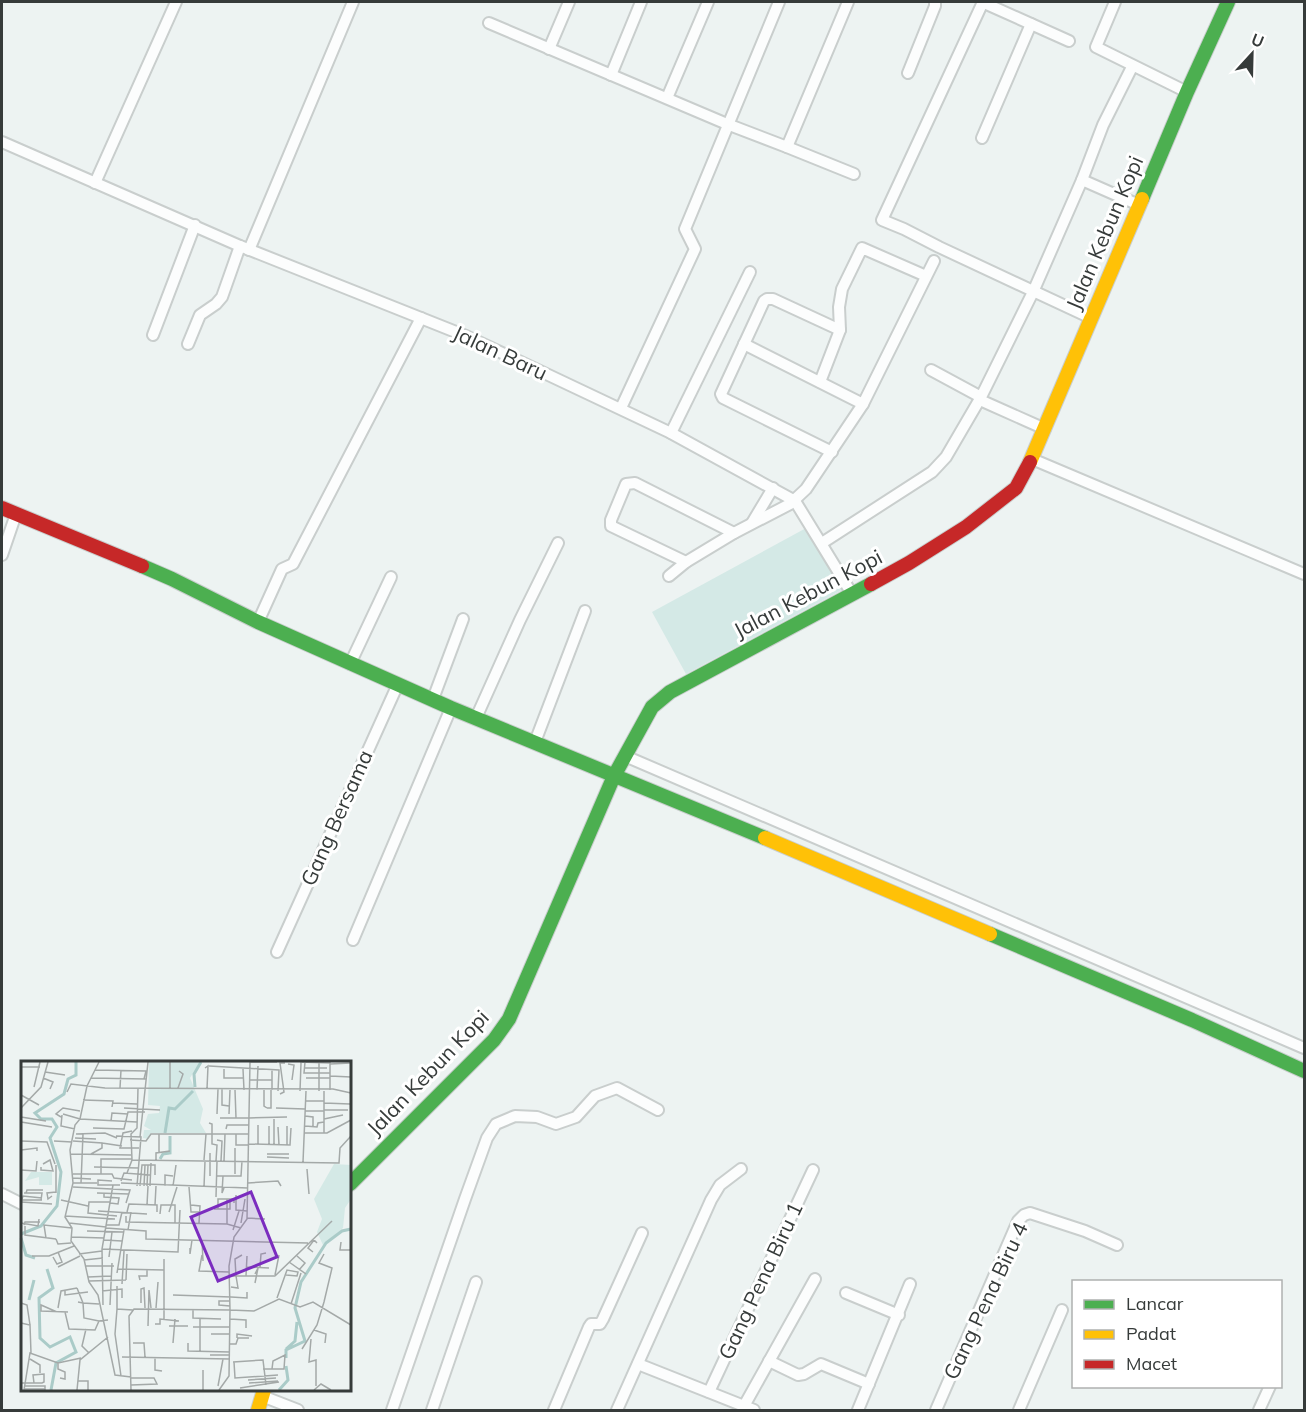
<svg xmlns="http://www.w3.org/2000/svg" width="1306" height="1412" viewBox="0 0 1306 1412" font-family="Mulish,sans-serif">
	<rect width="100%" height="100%" fill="#edf3f2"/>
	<!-- green -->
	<polygon fill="#d4e9e6" points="808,527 842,590 686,674 652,612"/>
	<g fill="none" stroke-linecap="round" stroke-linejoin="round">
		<!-- street casing -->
		<g stroke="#c9cecd" stroke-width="14">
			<g id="street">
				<polyline points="982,2 1069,41"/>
				<polyline points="983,2 882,220 904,229 939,247 1091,318"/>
				<polyline points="1115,2 1096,47 1187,92"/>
				<polyline points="489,23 727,124 787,147 848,2"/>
				<polyline points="549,49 569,2"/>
				<polyline points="908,73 935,6 935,2"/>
				<polyline points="611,75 641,2"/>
				<polyline points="667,98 708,2"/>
				<polyline points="982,138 1031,24"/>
				<polyline points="2,142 240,246 466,336 671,433 795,501 852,594"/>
				<polyline points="787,147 854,174"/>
				<polyline points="1082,180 1139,205"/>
				<polyline points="95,183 176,2"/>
				<polyline points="249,250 353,2"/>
				<polyline points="153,335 195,225"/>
				<polyline points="188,344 200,315 216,304 222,297 240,246"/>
				<polyline points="744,344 863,404"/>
				<polyline points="931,370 981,397"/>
				<polyline points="820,382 840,330 839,307 842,289 862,248 926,276"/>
				<polyline points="980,400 1045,429"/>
				<polyline points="621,408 695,249 685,229 779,2"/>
				<polyline points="671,433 750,272"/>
				<polyline points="832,452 723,398 721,394 764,301 767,299 773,299 840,330"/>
				<polyline points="1032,459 1304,574"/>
				<polyline points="752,523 773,488"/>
				<polyline points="822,543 932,472 946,457 981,397 1033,292 1082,180 1103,125 1132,67"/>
				<polyline points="2,555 16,514"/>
				<polyline points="686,562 611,526 611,520 626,484 635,483 734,533"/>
				<polyline points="669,576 686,562 734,533 790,504 806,489 863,404 934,261"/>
				<polyline points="258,622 282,569 293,564 421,318"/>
				<polyline points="350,664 391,577"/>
				<polyline points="433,699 463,619"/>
				<polyline points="476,718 520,620 558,543"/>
				<polyline points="535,742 585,611"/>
				<polyline points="625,756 1304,1048"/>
				<polyline points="353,940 451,708"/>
				<polyline points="277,952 398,684"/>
				<polyline points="2,1194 22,1204"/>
				<polyline points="846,1293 899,1315"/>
				<polyline points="769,1361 798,1375 804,1374 821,1364 869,1384"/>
				<polyline points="638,1364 754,1410"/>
				<polyline points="709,1392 813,1170"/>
				<polyline points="262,1396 298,1410"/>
				<polyline points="744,1406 815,1279"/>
				<polyline points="392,1410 465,1199 487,1138 496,1124 515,1116 537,1117 556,1124 576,1117 595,1096 617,1088 658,1110"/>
				<polyline points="432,1410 476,1282"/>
				<polyline points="554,1410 589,1327 591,1324 600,1324 603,1319 642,1233"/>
				<polyline points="617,1410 711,1200 720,1185 741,1169"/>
				<polyline points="858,1410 910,1284"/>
				<polyline points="936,1410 1018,1221 1024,1215 1030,1213 1085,1231 1117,1245"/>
				<polyline points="1019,1410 1062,1310"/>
				<polyline points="1259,1410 1270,1386"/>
			</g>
		</g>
		<!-- fast casing -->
		<g stroke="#c9cecd" stroke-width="16">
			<g id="fast">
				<polyline points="1142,199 1187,92 1228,2"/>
				<polyline points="142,566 172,579 258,622 451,708 765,838"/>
				<polyline points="990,934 1192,1020 1304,1071"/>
				<polyline points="350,1184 494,1040 509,1019 614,776 652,707 670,692 871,584"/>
			</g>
		</g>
		<!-- slow casing -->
		<g stroke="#c9cecd" stroke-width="16">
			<g id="slow">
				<polyline points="1030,462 1142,199"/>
				<polyline points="765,838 990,934"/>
				<polyline points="258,1410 264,1390"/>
			</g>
		</g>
		<!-- jam casing -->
		<g stroke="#c9cecd" stroke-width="16">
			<g id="jam">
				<polyline points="2,508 142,566"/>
				<polyline points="871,584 909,563 966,527 1016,488 1030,462"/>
			</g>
		</g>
		<!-- street -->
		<use href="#street" stroke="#fcfdfd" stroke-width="10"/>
		<!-- fast -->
		<use href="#fast" stroke="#4caf50" stroke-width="14"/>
		<!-- slow -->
		<use href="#slow" stroke="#ffc107" stroke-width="14"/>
		<!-- jam -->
		<use href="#jam" stroke="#c62828" stroke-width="14"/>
	</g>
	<g text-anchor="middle" stroke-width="6" stroke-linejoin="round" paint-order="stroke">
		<!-- street labels -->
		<g font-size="21" fill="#363b3a" stroke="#fff">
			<text transform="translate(1105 233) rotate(-67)" y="7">Jalan Kebun Kopi</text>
			<text transform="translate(500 353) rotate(25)" y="7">Jalan Baru</text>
			<text transform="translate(808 594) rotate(-28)" y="7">Jalan Kebun Kopi</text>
			<text transform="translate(337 818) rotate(-66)" y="7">Gang Bersama</text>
			<text transform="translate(428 1073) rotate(-46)" y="7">Jalan Kebun Kopi</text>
			<text transform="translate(761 1281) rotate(-65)" y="7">Gang Pena Biru 1</text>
			<text transform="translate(986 1301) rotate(-65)" y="7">Gang Pena Biru 4</text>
		</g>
	</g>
	<!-- overview -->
	<g transform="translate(21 1061)">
		<rect width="330" height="330" fill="#edf3f2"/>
		<path d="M128,1H179L169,17L182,48L179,62L185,72H130L128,78L122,77L123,69H130L123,65L127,53L138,52L139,45L127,44ZM313,103L330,104V138L324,147L322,167L302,184L296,171L301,158L293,138ZM10,111H31V124H18V116L4,120Z" fill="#d4e9e6"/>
		<path fill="none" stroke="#aacbc8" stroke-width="3" d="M174,26L173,13L180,1M144,72L148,47L154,48L172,30M139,98L142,93L149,92V75M0,173L20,165L36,145L40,111L29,77L36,66L31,58H20L14,52L43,33L47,18L55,14V1M0,177L5,194L14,197M26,208L32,227L18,237L19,277L29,286L49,276L55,291L35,302L30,329M8,239L13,219M265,288L274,280L276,261M265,297V289L284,280L274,247L280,221L305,182L321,170L330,168M258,329L267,319L265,305"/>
		<path fill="none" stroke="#a4a9a8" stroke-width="1.5" d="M78,1L66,25L59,58L54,64L49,89L52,122L44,156L51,167L50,180L63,198L68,221L77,234L94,314L110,316M229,1H256M279,1L309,2M284,1L283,12H309M267,3L273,4L271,19M309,3L330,2M188,5L258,9L257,30M0,6H19M184,7L187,5L186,28M283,7H306M203,8V17H222M222,8L223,29M74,9L125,10L123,18M24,11L44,14M309,15L330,16M22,17L32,21L29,28M70,17L125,18M285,17H309M228,19H251M13,26L19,1M99,27L100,9M157,27L162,13L158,10M149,28V1M201,28V44L208,45M214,29L215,57M236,29L237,5M243,29V45L246,47M251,29V8M309,29V1M279,30L280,2M298,30V1M46,31L50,23L84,27L312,28L330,32M259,33L263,31L259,2H264M0,34L18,44M62,39L92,40L91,46M284,40H303M92,42L116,43M303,42L329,43M0,47L20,26L27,1M103,47L139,49M246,47H250V29M255,47L284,48M303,49H327M284,50H303M42,53L59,58L116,61M196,53L197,28M208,53L209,29M41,54L40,65L54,68M284,55L292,56V66M0,56L25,60M40,56L35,53L42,47L59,50M199,57H228M228,57L266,56M253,58V84M303,58L322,54M90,60L91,52L107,53M0,61L31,66M188,62L191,63V83L196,84L195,100M248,65V84M284,65L296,66L297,62L303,61M257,66L258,84M72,67L103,68L107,51H124M205,68L206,64H228M111,70L102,72L99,87H118M283,72H306L330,59M303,72V30M55,73L84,72L96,77M215,73V84H228M95,75L120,76L116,125M119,76L127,1M54,77L75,78M109,79L125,80L130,73H228M196,79L201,80L200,100M0,80L26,81L34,103M33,80L51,81M52,80L81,82V87L70,93M81,82L101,85M228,83L269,84L270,67M237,83V64M266,84V65M0,89L16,87V90M138,92V73M50,93L110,94M246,93H268M246,96L268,97M111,99L318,102L319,87L330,75M183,99L185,73M135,100V92L149,90M203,100L204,73M282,101L285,30M35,104V132M20,106V109L32,110L29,99L22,103M73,106L118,107M286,108L288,133M0,109L15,110L16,100M106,112L111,99L110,73L116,67L117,27M52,113H91L93,117L111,119M80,113V98H111M214,113V87M189,115V92M196,115H220L221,100M202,115L201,132L203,127M52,117L70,118M91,120L77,119V124H99M100,120L103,112L130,114M52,122H76M60,122L62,73M100,122L227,127M227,122L257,120L260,125M119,125L121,104H134V114M123,125L124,104M126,125L127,104M129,125L130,102M144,125V114L152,115M152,125L155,104M52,126L109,129L105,142M168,126L170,151H179M183,126L184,100M3,132H21L20,139M5,132L6,129H22M76,132L108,133M83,132V136L98,137L97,143L89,142M215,134V149L226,150M31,135L27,138L26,132L35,131M195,136L196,100M1,138L2,135L21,137M206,138V163M0,139H21M40,139L67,145M0,141L31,143M89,141H68L67,152L96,155M126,144L127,125M134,144L135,125M170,144L179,145L178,162M193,148H209V138M197,148V138H213V142M77,150L126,153M106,151L108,143L136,144V151M148,151L156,126M139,153L140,144H154V162M44,155L94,158M105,155V161L206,163L220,167M226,157L244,158M0,162L17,165L18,158M48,162L85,166M220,162L224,138M3,164L4,161H19M85,164H98L101,151M4,165V174L35,178M85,167L125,170V178L287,182M107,169L110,151M212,169L218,150M66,170L102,171M50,176L83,177M25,177L23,164L51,167M35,178L37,183L50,182M83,179L101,180M181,179L182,200M320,181L319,189H330M169,187V193L171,179M81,188L157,191L159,149M292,191L287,187L293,179L296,182M58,193L81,190M181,194L178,210L208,211M11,195H28L53,185M276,195L284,202L278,209M32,196L36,203L41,201L37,191M88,196L91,171M63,199L82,197M268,201L285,213M64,205H93M37,206L59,195M225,206L248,207M239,206L240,193L245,192M96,208L143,209M96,212L103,169M234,213L237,207L234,222M254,214L258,194M208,215H254M215,215L214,198L221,194M225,215L226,195M254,215L311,160M67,216L90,215M105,219L106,193M119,219L118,215H126V208M68,220L105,219M101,223L103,190M96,225V248L112,249M210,226L217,227L215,215M56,227L62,242L78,243M44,230V234L67,231M81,230L101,228V237M152,234L210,236M210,236L226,237V231M256,237L266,209L277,211L276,215L265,214M209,240H198V244L209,245M57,241L62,242L63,257L78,260M0,242L6,244L9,264M120,242V228L123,227L124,247M270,243L280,212M82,244L81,188L92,124M89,244L91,202M37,247L40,230L56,227M135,247L137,221M172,248V257L200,258M209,249L233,250L258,238L279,246L292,241L330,264M36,251L20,244V250L47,251M44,251L48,268L74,269L78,260L87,259M143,258V198M209,258L225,259V267M0,262L9,264L10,292M134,263H139V258L158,260M127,265L128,229L130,247M148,265H167M172,266H209M65,268L61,285L68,292M293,269L305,273L304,282M94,273L100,315M94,273L96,248M190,273H209M216,277V273L231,275M290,278L288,301L295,299V325M112,282H123L124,296M152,282L154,258M167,282V290L209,291M209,283H215L217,277H228M281,288L296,264L303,241L311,207L298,202L303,193M179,291V257M189,294H209M101,296L209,298M134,296V309L141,310M9,298L19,304V312M212,301L242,299L245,324M213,301L214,317L257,314M37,302V308L44,311V318L39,317M242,308H263L264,294L252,300L251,308M110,317H133L136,323L110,324M227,319L255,317M57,320H67V329M0,322H21L23,321V313L12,314L13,322M228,322L257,320M3,325H24V329M197,325L202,298M219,327L258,321M3,328H24M3,329L9,292L37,302L60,297M56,329L59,299L87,276M110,329L108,255L113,248L209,249L208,205L213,176L226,158L229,1M182,329V309M198,329L208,315L209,249M293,329L300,323L310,329"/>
		<path fill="#7b2cbf" fill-opacity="0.15" stroke="#7b2cbf" stroke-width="3" d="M230,131L256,196L197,220L170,156Z"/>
		<rect width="330" height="330" fill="none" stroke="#363b3a" stroke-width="3"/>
	</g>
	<!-- border -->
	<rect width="1306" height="1412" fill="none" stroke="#363b3a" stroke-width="6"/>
	<!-- legend -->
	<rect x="1072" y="1280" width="210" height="108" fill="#ffffff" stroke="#afb1b0" stroke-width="1.5"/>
	<rect x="1084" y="1300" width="30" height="9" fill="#4caf50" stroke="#afb1b0" stroke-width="1.5"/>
	<text x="1126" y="1310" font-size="18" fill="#363b3a">Lancar</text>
	<rect x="1084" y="1330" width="30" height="9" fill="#ffc107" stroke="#afb1b0" stroke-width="1.5"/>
	<text x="1126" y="1340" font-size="18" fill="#363b3a">Padat</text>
	<rect x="1084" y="1360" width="30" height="9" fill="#c62828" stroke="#afb1b0" stroke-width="1.5"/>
	<text x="1126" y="1370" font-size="18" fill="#363b3a">Macet</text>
	<!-- north arrow -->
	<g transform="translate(1252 54) rotate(22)" stroke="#ffffff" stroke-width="4.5" paint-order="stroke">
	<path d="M0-4.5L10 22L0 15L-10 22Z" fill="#363b3a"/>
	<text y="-9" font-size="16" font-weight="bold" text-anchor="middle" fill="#363b3a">U</text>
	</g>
</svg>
